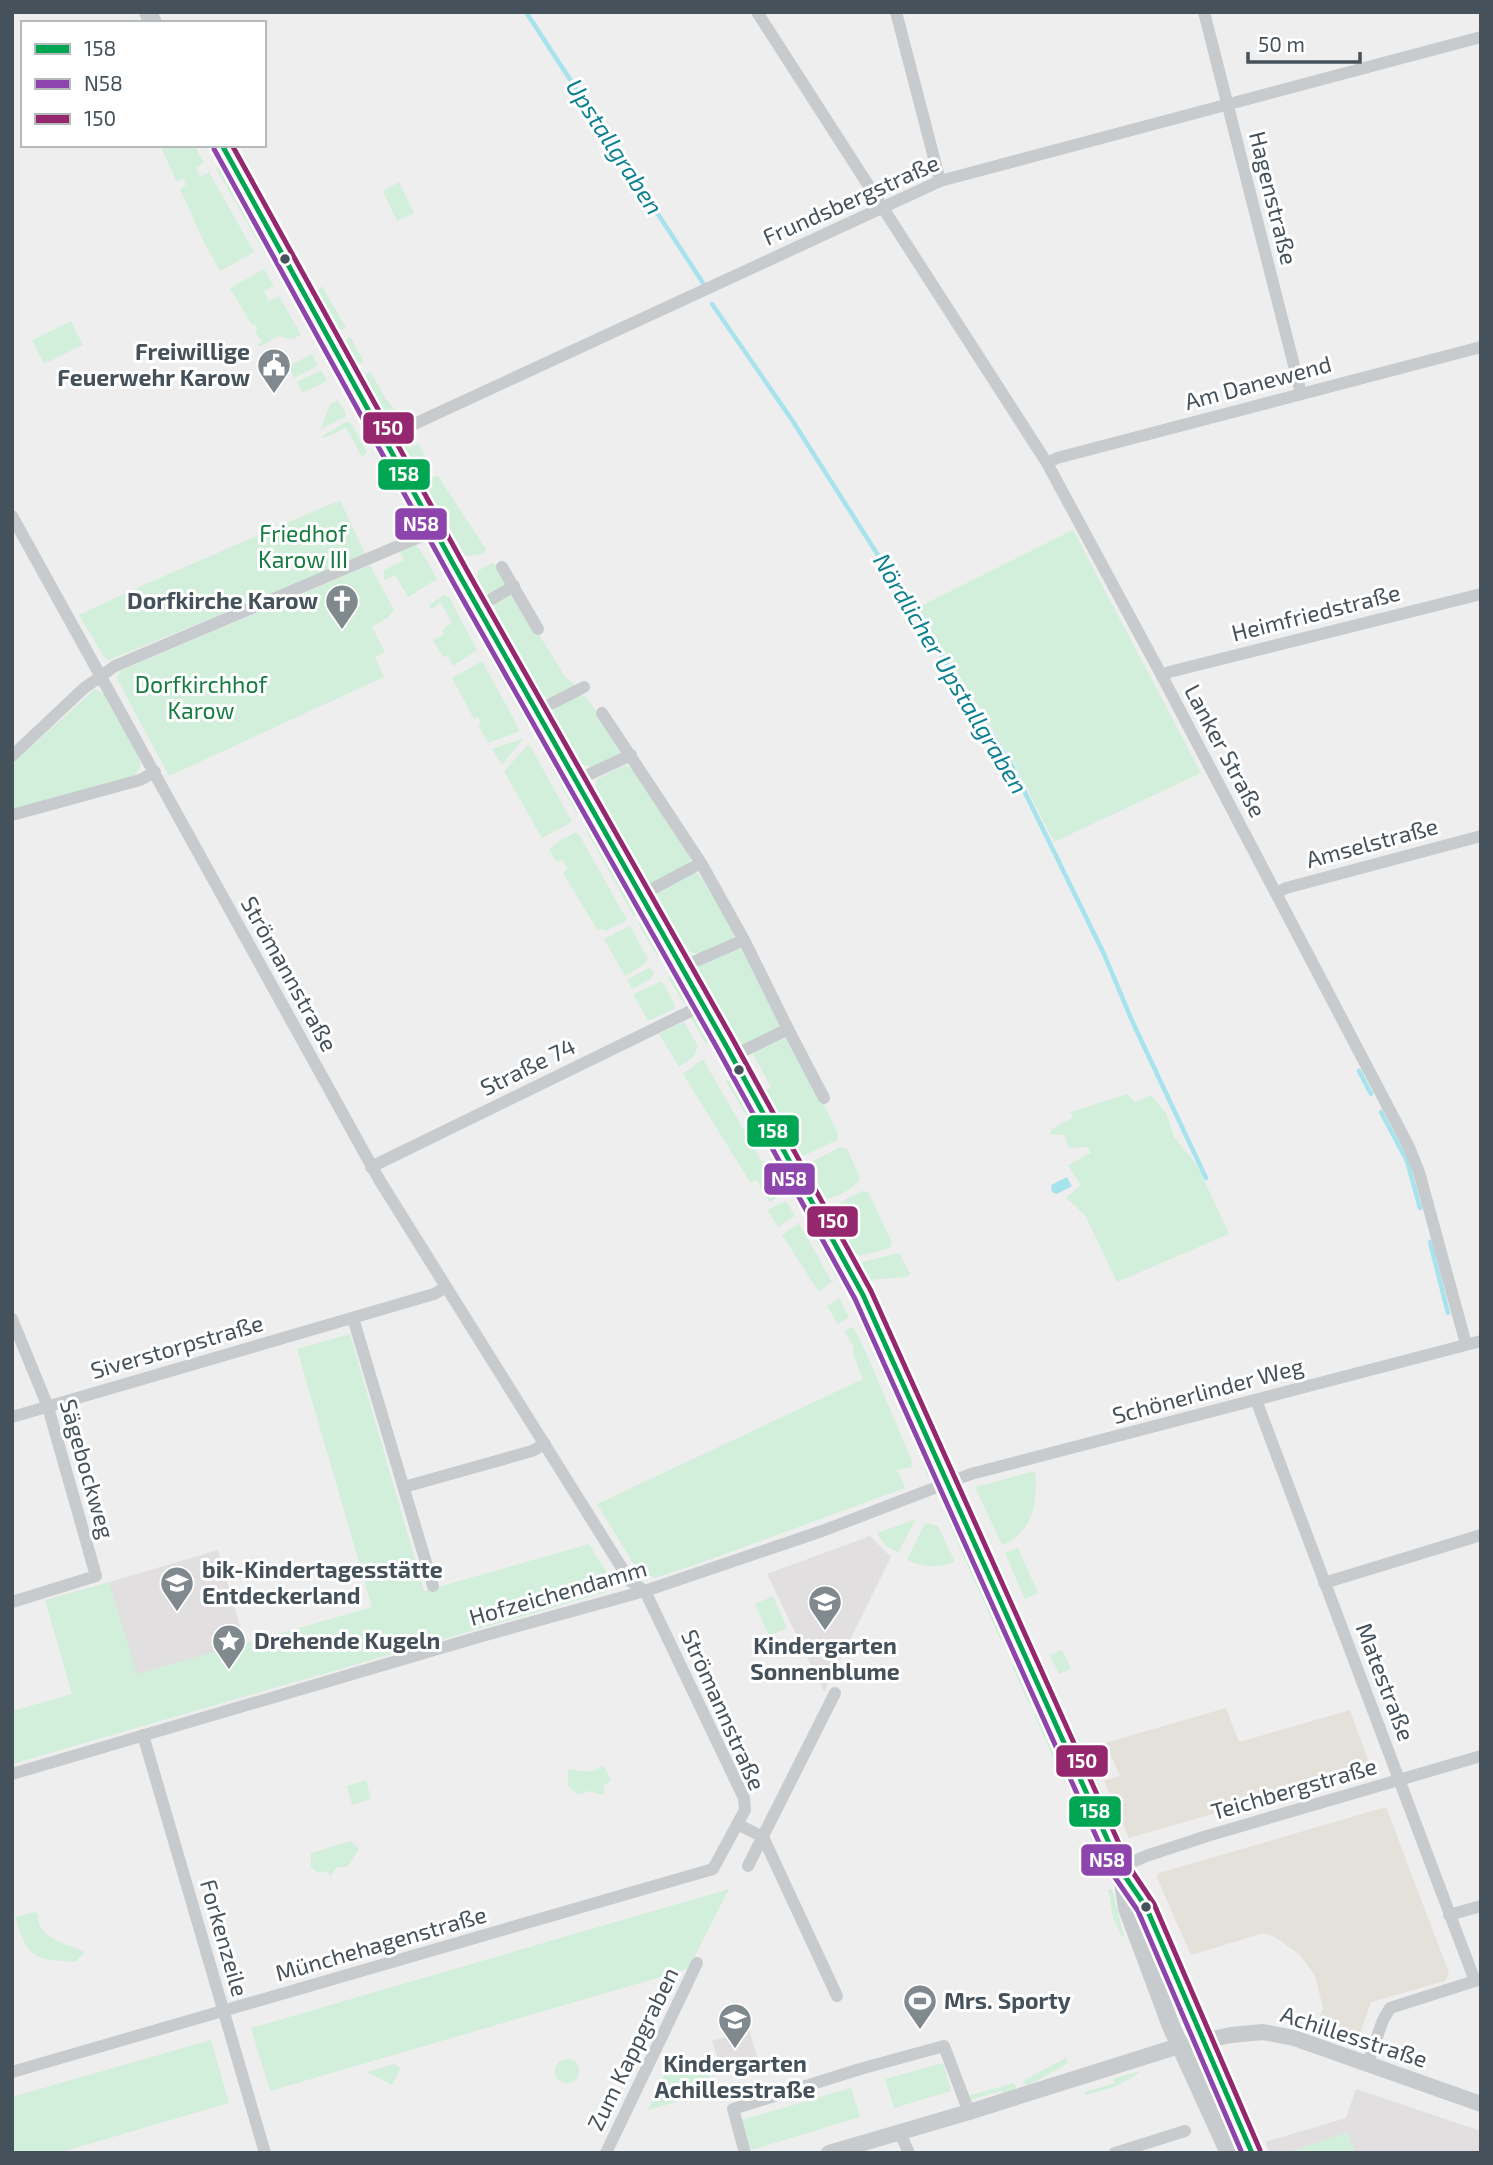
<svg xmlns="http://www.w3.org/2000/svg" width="1493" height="2165" viewBox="0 0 1493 2165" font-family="'Exo 2',sans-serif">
	<rect width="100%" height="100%" fill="#efeeee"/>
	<!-- commercial -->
	<g fill="#e4e1db">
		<polygon points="1226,1708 1239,1742 1350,1710 1371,1768 1129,1838 1104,1781 1120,1776 1105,1743"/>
		<polygon points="1386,1807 1449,1973 1445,1981 1371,2002 1359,2036 1318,2022 1323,2008 1315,1976 1300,1955 1277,1938 1264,1933 1191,1955 1157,1878 1159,1873"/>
	</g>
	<!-- education -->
	<g fill="#e1dfe0">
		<polygon points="870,1536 891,1557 824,1692 767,1574"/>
		<polygon points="218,1550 245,1643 136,1675 109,1582"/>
		<polygon points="749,2030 759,2062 722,2073 712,2041"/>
		<polygon points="1356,2089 1481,2131 1481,2153 1270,2153 1265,2142 1346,2118"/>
	</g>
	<!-- green -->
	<g fill="#d2efdb">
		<polygon points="160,145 194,145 204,163 196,168 201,177 209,172 254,252 220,271 204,242 180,189 186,185 183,178 177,182"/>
		<polygon points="225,165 271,249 265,254 216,168"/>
		<polygon points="399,182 414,213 397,221 383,191"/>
		<polygon points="264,269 274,286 264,291 269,301 279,296 301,335 292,339 279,336 259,347 258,344 262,342 255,331 257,329 255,324 252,325 230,288"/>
		<polygon points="322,286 346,328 338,330 317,292"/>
		<polygon points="71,321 83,345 44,364 32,340"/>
		<polygon points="350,336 364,362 357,363 344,343"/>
		<polygon points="312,354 318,366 294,378 289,366"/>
		<polygon points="321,370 327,381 303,393 297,382"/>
		<polygon points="370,371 386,399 404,421 395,424 388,420 364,377"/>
		<polygon points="338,400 346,414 345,417 321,429 330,404"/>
		<polygon points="346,422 351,423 367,452 362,457 346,428 324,438 322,436"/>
		<polygon points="406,443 409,448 418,444 430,464 421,469 415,468 403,445"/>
		<polygon points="385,452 424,524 420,533 376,454"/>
		<polygon points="435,476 438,476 486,549 483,554 470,556 464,554 425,486 427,481"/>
		<polygon points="340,500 365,554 358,558 109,660 104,657 79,615 141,586"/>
		<polygon points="1073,530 1201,773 1054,842 1014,763 917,608"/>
		<polygon points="415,545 422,552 437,579 408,597 395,575 384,580 384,570 404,560 400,552"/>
		<polygon points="491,563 496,565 508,587 493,595 485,592 477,577 478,571"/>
		<polygon points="370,565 394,610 387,618 372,627 385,652 375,657 384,677 169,776 117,679 120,671"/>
		<polygon points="457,586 490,637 483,645 452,589"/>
		<polygon points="508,594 515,596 566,678 575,685 551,699 543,696 494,608 496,601"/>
		<polygon points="444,595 449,597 477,650 453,666 448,656 443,657 433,640 444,634 442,630 452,623 441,603 431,609 429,605"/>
		<polygon points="496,656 535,720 528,726 489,657"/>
		<polygon points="482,661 520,731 488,743 478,725 481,723 478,717 474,719 452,678"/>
		<path d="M95,689L103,694L140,758C142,765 140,769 135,775L12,812V764Z"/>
		<polygon points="579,694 587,698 621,749 618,756 591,767 580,764 553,715 555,706"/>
		<polygon points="539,734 543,734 586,811 582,816 576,812 535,737"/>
		<polygon points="524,738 502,765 492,749"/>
		<polygon points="528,745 531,747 572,822 542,838 504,771"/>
		<polygon points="625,765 634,769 691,857 688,865 652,884 645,881 595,791 597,779"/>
		<polygon points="593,825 641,908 634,917 585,828"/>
		<polygon points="576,832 580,836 627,920 606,931 602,929 598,931 563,873 568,869 562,860 557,862 549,850 556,843"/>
		<polygon points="694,872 699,874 735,931 732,941 701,954 684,951 655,899 658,892"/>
		<polygon points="643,921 647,921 664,951 657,956 638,923"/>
		<polygon points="630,926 648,959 643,965 625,976 604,939"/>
		<polygon points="738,948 745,950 780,1021 779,1027 743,1046 736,1044 695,971 704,961"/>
		<polygon points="648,968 652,969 654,974 650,979 632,989 627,980"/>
		<polygon points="674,973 676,973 688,999 684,1004 668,977"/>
		<polygon points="662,981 675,1005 674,1009 648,1021 633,994"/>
		<polygon points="698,1016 711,1036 706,1044 691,1018"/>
		<polygon points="684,1022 698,1046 693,1057 679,1067 659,1034"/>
		<polygon points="784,1036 791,1038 838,1133 837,1140 799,1158 763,1092 771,1087 752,1052"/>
		<polygon points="703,1059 781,1195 770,1202 756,1180 750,1182 683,1074"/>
		<polygon points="731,1079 734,1082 736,1081 772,1144 767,1151 726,1081"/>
		<polygon points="1127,1094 1135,1102 1151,1095 1166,1113 1174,1137 1197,1165 1229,1234 1117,1282 1085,1215 1066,1198 1081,1185 1068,1165 1091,1153 1087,1147 1069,1148 1064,1135 1050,1134 1052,1129 1072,1118 1071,1112"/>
		<path d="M840,1147L847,1149L860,1178C855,1188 833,1200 822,1199L807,1172L808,1164Z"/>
		<polygon points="780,1157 794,1183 788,1190 770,1159"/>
		<polygon points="862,1191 868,1192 892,1242 890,1248 860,1256 852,1253 829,1212 832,1207"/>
		<polygon points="786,1201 795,1216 778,1227 767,1210"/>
		<polygon points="811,1218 844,1273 841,1278 837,1279 805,1220"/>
		<polygon points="799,1223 832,1282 819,1292 782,1235"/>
		<polygon points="899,1253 910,1274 906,1277 868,1280 860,1267 862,1262"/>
		<polygon points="839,1298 849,1317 838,1324 827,1306"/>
		<polygon points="863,1323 869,1327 932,1471 931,1476 927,1477 921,1457 860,1324"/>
		<polygon points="853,1327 865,1350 912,1461 911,1467 897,1470 905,1488 695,1565 655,1578 638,1571 597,1504 863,1379 853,1354 854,1347 844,1331"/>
		<polygon points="350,1334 424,1591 589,1544 611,1579 606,1592 12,1764 12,1711 72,1694 45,1600 109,1582 137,1674 372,1607 297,1349"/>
		<path d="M1035,1471C1038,1503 1033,1532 1002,1545L975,1487Z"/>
		<polygon points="971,1503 992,1549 987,1551 967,1505"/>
		<polygon points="952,1512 981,1573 976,1576 982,1588 986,1586 1006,1630 1001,1641 945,1514"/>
		<polygon points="916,1519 898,1553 885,1545 877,1533"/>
		<path d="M925,1523L938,1526L955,1562C938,1568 924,1568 907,1560Z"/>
		<polygon points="1018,1548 1038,1593 1025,1599 1005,1553"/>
		<polygon points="997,1558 1034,1642 1027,1640 991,1560"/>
		<polygon points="773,1596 787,1628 769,1636 755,1604"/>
		<polygon points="1062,1650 1071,1669 1059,1674 1050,1655"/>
		<polygon points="1042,1660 1066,1713 1059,1712 1038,1663"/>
		<polygon points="1018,1663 1022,1665 1038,1700 1030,1706 1012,1666"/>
		<polygon points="1043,1711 1072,1777 1064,1782 1034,1714"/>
		<polygon points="1073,1727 1128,1849 1117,1841 1067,1729"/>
		<path d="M603,1765L611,1780L604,1786V1794L600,1795L590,1791L578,1795L568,1786V1769C581,1770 591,1776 603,1765Z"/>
		<polygon points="366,1780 371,1799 352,1805 347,1786"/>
		<polygon points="1080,1794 1094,1825 1086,1831 1071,1796"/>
		<polygon points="1097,1837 1108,1873 1105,1874 1090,1838"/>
		<polygon points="351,1841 359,1849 347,1867 337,1867 330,1877 327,1871 318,1873 311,1867 311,1853"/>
		<polygon points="729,1889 688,1969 270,2091 251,2028"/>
		<polygon points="1108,1889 1112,1889 1124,1936 1122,1937 1113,1918"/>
		<path d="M35,1912L38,1914C36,1938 67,1944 85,1952L75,1962C32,1959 28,1958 15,1917Z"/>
		<polygon points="211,2040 229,2103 58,2153 12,2153 12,2097"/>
		<polygon points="1066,2058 1068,2063 1033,2083 1027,2086 1023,2081"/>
		<circle cx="567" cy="2071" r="12"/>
		<polygon points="705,2062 714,2091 648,2110 664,2075"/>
		<polygon points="943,2063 951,2091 894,2108 885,2079"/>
		<polygon points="394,2064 401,2068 392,2085 367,2072"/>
		<polygon points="1139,2071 1139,2073 1115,2087 1086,2095 1085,2092 1114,2083 1113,2079"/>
		<polygon points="1014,2083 1017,2091 1003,2095 1001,2091 971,2100 968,2096"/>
		<polygon points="851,2088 860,2117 751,2150 741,2120"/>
		<polygon points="1348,2132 1355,2153 1286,2153"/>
	</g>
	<!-- water -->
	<polygon fill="#a6e3ed" points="1067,1177 1072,1186 1057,1194 1052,1192 1051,1185"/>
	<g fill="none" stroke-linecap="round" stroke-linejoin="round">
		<!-- stream -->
		<g stroke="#a6e3ed" stroke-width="4.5">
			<polyline points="526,12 703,283"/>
			<polyline points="712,304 792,420 1011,764 1104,954 1133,1023 1206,1178"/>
			<polyline points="1359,1071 1371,1094"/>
			<polyline points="1381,1112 1407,1161 1420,1208"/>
			<polyline points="1430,1242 1448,1313"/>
		</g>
		<!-- minor -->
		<g stroke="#c8cbcd" stroke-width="12">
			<polyline points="757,12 1047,463 1162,676 1408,1145 1419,1172 1466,1344"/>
			<polyline points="896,12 940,181"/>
			<polyline points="1204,12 1301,393"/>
			<polyline points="384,438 940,181 1481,37"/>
			<polyline points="1047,463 1057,458 1481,347"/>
			<polyline points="12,516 380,1181 630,1581 645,1591 744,1798 745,1810 713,1869 12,2072"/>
			<polyline points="502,567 538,629"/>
			<polyline points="478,607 514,586"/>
			<polyline points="1162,676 1169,672 1481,594"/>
			<polyline points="537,711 584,687"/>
			<polyline points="602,713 701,863 744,940 788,1029"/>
			<polyline points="12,756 83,689 115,666 436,530"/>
			<polyline points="577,780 631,755"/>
			<polyline points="12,815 140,780 155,772"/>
			<polyline points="1276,893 1286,888 1481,836"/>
			<polyline points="641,895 701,863"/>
			<polyline points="682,967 744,940"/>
			<polyline points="731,1057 788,1029 824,1098"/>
			<polyline points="371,1167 703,1005"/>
			<polyline points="353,1318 433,1586"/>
			<polyline points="12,1319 48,1407 96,1576 12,1602"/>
			<polyline points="1256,1400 1475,1981"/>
			<polyline points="12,1417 434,1294 445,1288"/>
			<polyline points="404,1487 532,1451 545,1444"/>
			<polyline points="1324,1583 1481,1535"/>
			<polyline points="143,1735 265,2153"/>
			<polyline points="12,1774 482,1636 645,1591 822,1531 971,1474 1481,1341"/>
			<polyline points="737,1824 763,1837 837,1996"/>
			<polyline points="748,1866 835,1693"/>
			<polyline points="1121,1867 1146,1856 1207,1836 1481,1756"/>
			<polyline points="1449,1915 1481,1906"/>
			<polyline points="1367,2065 1383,2020 1390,2008 1481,1979"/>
			<polyline points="900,2133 909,2153"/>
			<polyline points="606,2153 697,1963"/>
			<polyline points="745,2153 733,2109 860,2069 944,2046 969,2112"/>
			<polyline points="1115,2153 1185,2131"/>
		</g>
		<!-- tertiary -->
		<polyline stroke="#c8cbcd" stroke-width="16" points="829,2153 969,2112 1179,2046 1231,2035 1263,2032 1294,2038 1481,2104"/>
		<!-- secondary -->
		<g stroke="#c8cbce" stroke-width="18">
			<polyline points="148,12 153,23"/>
			<polyline points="222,145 461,578 724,1042 863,1295 1122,1872 1146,1907 1252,2153"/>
			<polyline points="1122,1875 1127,1908 1171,2026 1229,2153"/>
		</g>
		<!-- bus-1 casing -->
		<g stroke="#fff" stroke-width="10">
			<polyline id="bus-1" points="222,145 461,578 724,1042 863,1295 1122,1872 1146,1907 1252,2153"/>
		</g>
		<!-- bus-2 casing -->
		<g stroke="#fff" stroke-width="10">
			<polyline id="bus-2" points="214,149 453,582 716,1046 855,1299 1114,1876 1138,1911 1242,2153"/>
		</g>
		<!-- bus-3 casing -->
		<g stroke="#fff" stroke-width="10">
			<polyline id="bus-3" points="232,145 469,574 732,1038 871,1291 1130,1868 1154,1904 1260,2150"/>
		</g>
		<!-- bus-1 -->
		<use href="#bus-1" stroke="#00a651" stroke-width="5"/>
		<!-- bus-2 -->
		<use href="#bus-2" stroke="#8e44ad" stroke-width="5"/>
		<!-- bus-3 -->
		<use href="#bus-3" stroke="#95276e" stroke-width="5"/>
	</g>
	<!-- icons -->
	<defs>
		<g id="civic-pin" transform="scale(1.75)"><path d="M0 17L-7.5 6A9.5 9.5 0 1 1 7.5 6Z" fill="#80898e" stroke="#fff"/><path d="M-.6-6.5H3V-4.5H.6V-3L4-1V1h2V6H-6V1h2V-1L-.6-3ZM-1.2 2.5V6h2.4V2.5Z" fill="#fff"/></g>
		<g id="church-pin" transform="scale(1.75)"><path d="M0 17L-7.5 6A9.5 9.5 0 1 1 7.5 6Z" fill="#80898e" stroke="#fff"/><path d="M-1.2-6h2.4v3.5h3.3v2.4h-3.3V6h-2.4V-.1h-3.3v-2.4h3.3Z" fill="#fff"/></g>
		<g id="school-pin" transform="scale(1.75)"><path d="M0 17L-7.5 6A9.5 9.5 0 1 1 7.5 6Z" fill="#80898e" stroke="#fff"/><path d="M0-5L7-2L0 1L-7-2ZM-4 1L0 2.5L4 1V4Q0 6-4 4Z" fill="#fff"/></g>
		<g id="sight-pin" transform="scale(1.75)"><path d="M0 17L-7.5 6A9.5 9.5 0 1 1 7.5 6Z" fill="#80898e" stroke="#fff"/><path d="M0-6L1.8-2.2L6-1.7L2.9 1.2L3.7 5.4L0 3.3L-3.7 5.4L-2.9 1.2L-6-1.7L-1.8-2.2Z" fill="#fff"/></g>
		<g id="stadium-pin" transform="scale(1.75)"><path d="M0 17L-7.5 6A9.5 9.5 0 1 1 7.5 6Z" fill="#80898e" stroke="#fff"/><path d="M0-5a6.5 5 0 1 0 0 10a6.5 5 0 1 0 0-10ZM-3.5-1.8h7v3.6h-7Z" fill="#fff"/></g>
	</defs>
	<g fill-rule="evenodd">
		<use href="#civic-pin" x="274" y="365"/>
		<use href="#church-pin" x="342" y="601"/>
		<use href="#school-pin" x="177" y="1583"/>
		<use href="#school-pin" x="825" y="1602"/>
		<use href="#sight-pin" x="229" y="1641"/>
		<use href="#stadium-pin" x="920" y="2001"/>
		<use href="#school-pin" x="735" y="2020"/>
	</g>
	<!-- markers -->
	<g fill="#45525b" stroke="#fff" stroke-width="2.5">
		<circle cx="285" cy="259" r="6"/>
		<circle cx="739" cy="1070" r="6"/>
		<circle cx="1146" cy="1907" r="6"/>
	</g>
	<g text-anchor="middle" stroke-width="6" stroke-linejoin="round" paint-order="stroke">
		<!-- street labels -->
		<g font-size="23" fill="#45525b" stroke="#fff">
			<text transform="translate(1273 198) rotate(76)" y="8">Hagenstraße</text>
			<text transform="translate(851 200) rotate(-24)" y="8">Frundsbergstraße</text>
			<text transform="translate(1258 383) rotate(-15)" y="8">Am Danewend</text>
			<text transform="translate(1316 613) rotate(-14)" y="8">Heimfriedstraße</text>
			<text transform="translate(1225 751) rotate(62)" y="8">Lanker Straße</text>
			<text transform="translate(1372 843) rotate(-15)" y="8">Amselstraße</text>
			<text transform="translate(289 974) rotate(61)" y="8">Strömannstraße</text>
			<text transform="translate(528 1067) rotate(-26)" y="8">Straße 74</text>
			<text transform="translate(177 1347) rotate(-16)" y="8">Siverstorpstraße</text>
			<text transform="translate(1208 1391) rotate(-15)" y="8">Schönerlinder Weg</text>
			<text transform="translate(87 1469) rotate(74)" y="8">Sägebockweg</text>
			<text transform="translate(558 1593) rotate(-16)" y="8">Hofzeichendamm</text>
			<text transform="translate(1385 1682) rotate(69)" y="8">Matestraße</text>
			<text transform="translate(723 1710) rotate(66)" y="8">Strömannstraße</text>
			<text transform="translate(1294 1789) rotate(-16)" y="8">Teichbergstraße</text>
			<text transform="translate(224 1938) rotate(74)" y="8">Forkenzeile</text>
			<text transform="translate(381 1944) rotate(-16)" y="8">Münchehagenstraße</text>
			<text transform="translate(1354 2037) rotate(18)" y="8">Achillesstraße</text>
			<text transform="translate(633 2049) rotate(-64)" y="8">Zum Kappgraben</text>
		</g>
		<!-- poi labels -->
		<g font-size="23" font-weight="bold" fill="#45525b" stroke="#fff" text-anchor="start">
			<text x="250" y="360" text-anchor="end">Freiwillige<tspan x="250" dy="26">Feuerwehr Karow</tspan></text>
			<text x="318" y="609" text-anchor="end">Dorfkirche Karow</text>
			<text x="202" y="1578">bik-Kindertagesstätte<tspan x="202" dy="26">Entdeckerland</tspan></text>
			<text x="254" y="1649">Drehende Kugeln</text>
			<text x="825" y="1654" text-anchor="middle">Kindergarten<tspan x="825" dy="26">Sonnenblume</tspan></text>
			<text x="944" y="2009">Mrs. Sporty</text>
			<text x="735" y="2072" text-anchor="middle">Kindergarten<tspan x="735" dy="26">Achillesstraße</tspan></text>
		</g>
		<!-- park labels -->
		<g font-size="23" fill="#167c41" stroke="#fff">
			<text x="303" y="542">Friedhof<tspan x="303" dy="26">Karow III</tspan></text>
			<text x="201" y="693">Dorfkirchhof<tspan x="201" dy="26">Karow</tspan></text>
		</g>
		<!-- water labels -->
		<g font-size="24" font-style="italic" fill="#0d8091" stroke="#fff">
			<text transform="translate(614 147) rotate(57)" y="8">Upstallgraben</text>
			<text transform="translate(950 674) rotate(59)" y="8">Nördlicher Upstallgraben</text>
		</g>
	</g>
	<g stroke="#fff" stroke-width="2.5">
		<rect x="362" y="411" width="53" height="34" rx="7" fill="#95276e"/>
		<rect x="377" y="458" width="54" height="33" rx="7" fill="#00a651"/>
		<rect x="394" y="507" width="54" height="34" rx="7" fill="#8e44ad"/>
		<rect x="746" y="1114" width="54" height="34" rx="7" fill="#00a651"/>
		<rect x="763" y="1162" width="53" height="34" rx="7" fill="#8e44ad"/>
		<rect x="806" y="1205" width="53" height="33" rx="7" fill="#95276e"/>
		<rect x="1055" y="1744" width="54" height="34" rx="7" fill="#95276e"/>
		<rect x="1068" y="1795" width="54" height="33" rx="7" fill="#00a651"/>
		<rect x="1080" y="1843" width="53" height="34" rx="7" fill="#8e44ad"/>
	</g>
	<g font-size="19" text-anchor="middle" font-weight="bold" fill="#fff">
		<text x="388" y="435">150</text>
		<text x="404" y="481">158</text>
		<text x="421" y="531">N58</text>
		<text x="773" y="1138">158</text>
		<text x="789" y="1186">N58</text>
		<text x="833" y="1228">150</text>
		<text x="1082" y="1768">150</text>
		<text x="1095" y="1818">158</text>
		<text x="1107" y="1867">N58</text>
	</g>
	<!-- border -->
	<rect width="1493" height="2165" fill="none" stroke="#45525b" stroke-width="28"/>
	<!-- legend -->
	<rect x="21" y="21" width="245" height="126" fill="#ffffff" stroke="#b5babd" stroke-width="2"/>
	<rect x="35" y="44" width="35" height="10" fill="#00a651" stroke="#b5babd" stroke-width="2"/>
	<text x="84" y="56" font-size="21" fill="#45525b">158</text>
	<rect x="35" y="79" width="35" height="10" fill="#8e44ad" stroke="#b5babd" stroke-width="2"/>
	<text x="84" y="91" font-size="21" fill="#45525b">N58</text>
	<rect x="35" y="114" width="35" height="10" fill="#95276e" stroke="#b5babd" stroke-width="2"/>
	<text x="84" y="126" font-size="21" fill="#45525b">150</text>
	<!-- scale -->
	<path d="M1248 52v10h112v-10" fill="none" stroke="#45525b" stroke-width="3.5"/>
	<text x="1258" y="52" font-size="21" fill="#45525b" stroke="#ffffff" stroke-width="5" paint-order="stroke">50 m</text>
</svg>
